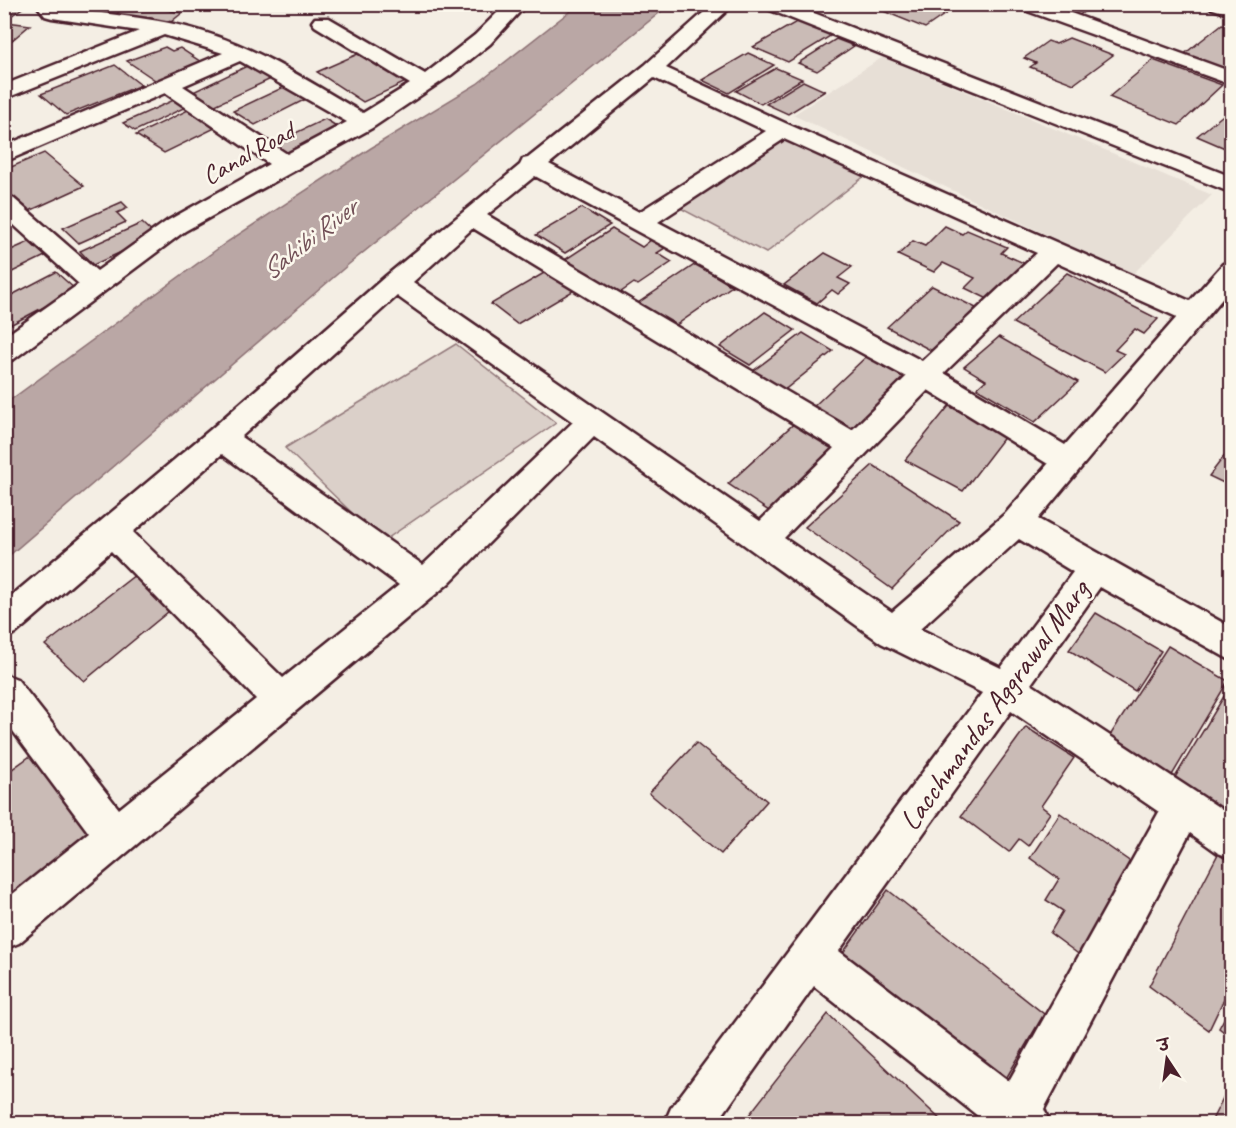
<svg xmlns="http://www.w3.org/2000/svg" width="1236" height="1128" viewBox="0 0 1236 1128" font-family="Caveat,'Playpen Sans Deva',sans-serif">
	<rect width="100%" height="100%" fill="#f4eee4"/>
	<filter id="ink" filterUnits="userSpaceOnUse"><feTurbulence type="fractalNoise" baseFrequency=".0167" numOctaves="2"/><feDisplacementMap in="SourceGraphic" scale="12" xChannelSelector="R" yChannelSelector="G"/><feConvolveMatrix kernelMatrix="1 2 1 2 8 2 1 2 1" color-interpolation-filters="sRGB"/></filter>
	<g filter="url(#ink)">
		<!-- built -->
		<polygon fill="#e7dfd6" points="883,57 1212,195 1132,275 793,115"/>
		<!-- green -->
		<g fill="#dbd0c9" stroke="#92787a" stroke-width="1.5">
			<polygon points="782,136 866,175 766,253 680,208"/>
			<polygon points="456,344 556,423 382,542 285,448"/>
		</g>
		<!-- water -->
		<polygon fill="#baa7a5" stroke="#8d7174" stroke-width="1.5" points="578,5 669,5 349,264 5,559 5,404 227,242 371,148 477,84"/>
		<!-- building -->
		<g fill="#cabbb6" stroke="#4a1f2b" stroke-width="1.5">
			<polygon points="4,4 28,4 5,20"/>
			<polygon points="129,4 138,4 182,13 166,26 113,16"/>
			<polygon points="866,4 960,4 925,28"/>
			<polygon points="1058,4 1095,4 1075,18 1051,9"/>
			<polygon points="798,21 832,35 788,62 753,47"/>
			<polygon points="7,22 30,25 10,42 4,41 4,24"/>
			<polygon points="1222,24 1232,28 1232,74 1183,55"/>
			<polygon points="1069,38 1113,55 1074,84 1030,67 1036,63 1024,58 1048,41 1056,44"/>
			<polygon points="836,39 854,46 817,71 798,63"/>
			<polygon points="165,47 172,51 180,48 206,65 161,84 127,61"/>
			<polygon points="360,53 406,82 363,102 317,72"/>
			<polygon points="748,53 774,65 729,93 702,80"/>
			<polygon points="1153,60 1222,85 1179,125 1109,97"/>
			<polygon points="115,65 141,85 66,115 41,94"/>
			<polygon points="247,66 271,79 211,107 189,94"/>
			<polygon points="776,68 802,79 761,104 736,91"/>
			<polygon points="803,81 825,91 788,114 766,104"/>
			<polygon points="286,86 308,98 255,125 233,111"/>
			<polygon points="176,99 188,106 135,131 123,123"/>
			<polygon points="1232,108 1232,151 1197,136"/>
			<polygon points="188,110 217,127 164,153 136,135"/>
			<polygon points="325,119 343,130 290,156 272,144"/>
			<polygon points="44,153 84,186 27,212 4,192 4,170"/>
			<polygon points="122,202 128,208 117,213 126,222 79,243 63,228"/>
			<polygon points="582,208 610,225 565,253 536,235"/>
			<polygon points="142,223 156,236 93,265 80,251"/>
			<polygon points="945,226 962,234 967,230 1007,247 1001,253 1026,264 990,300 965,288 975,278 943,263 934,272 898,255 913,241 925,246"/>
			<polygon points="612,229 642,247 651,240 665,248 657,253 672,262 638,285 634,283 618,294 560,263"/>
			<polygon points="29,242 45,256 4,276 4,253"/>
			<polygon points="825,253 852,267 838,278 850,284 838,294 832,290 817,303 784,285"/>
			<polygon points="696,264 732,286 669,330 632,307"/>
			<polygon points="551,269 578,288 517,324 491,304"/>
			<polygon points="56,272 76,290 12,324 4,318 4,299"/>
			<polygon points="1067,273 1158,319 1144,334 1135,329 1115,350 1124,354 1105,372 1013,323"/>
			<polygon points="932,286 980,310 936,353 887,327"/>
			<polygon points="765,312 795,330 750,365 720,347"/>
			<polygon points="803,333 833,351 783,391 753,371"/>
			<polygon points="999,337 1078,382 1035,422 977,388 986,380 964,367"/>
			<polygon points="868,355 912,379 858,433 813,407"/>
			<polygon points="949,406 1006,435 963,491 905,460"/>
			<polygon points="799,419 842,444 772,513 728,484"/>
			<polygon points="1232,446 1232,487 1209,476"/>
			<polygon points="873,465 959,521 892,589 805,527"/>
			<polygon points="135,575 174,607 84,681 45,645"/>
			<polygon points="1096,613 1161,651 1135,691 1069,650"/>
			<polygon points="1168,646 1228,681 1171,777 1109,737"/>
			<polygon points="1232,683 1232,817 1174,779"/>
			<polygon points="1026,727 1074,758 1041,806 1050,813 1028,846 1019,839 1009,852 961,816"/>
			<polygon points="696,743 767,801 721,854 649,793"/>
			<polygon points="33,754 99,836 4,913 4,775"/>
			<polygon points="1060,813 1135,865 1081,956 1050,933 1063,911 1046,900 1059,879 1030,858"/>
			<polygon points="1218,854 1232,863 1232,982 1209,1030 1149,986"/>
			<polygon points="888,890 1044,1014 1001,1087 842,954"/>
			<polygon points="1232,1004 1232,1038 1219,1028"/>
			<polygon points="828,1014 945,1124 742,1124"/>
			<polygon points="1232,1080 1232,1124 1210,1124"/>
		</g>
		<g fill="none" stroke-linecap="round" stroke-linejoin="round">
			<!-- street casing -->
			<g stroke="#4a1f2b" stroke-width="5">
				<g id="street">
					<path d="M36,4H56L61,8C112,15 165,18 213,35C267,53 314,85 363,113L410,84L315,26L312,22L315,18H329L425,74L475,35L506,4H527L490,44L451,75L372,128L185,231L14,359L4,362V337L79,284L4,216V196L13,198L97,271L167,221L269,164L165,93L4,162V146L223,53L164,35L4,99V85L139,31L52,18L45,16ZM240,61L347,122L287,154L183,86Z"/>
					<path d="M713,4H734L666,68L785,123L1190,301L1223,264L1232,262V287L1038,519L1232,628V661L1100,587L1031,684L1232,816V858L1218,853L1190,833L1044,1109L1050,1124H988L814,986L716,1124H664L671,1108L982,693L881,643L594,437L449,583L19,943L4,949V901L89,833L4,719V674L17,679L119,809L256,699L111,551L16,633L4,638V602L210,430L386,276L520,165L523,159L528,158L645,65ZM654,78L766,131L639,212L549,164ZM784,139L1037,253L922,361L658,222ZM535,176L906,377L852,430L487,215ZM473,228L834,448L760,521L413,282ZM1057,263L1177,317L1065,445L944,373ZM397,296L573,422L423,565L241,437ZM928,390L1048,464L1006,513L892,612L784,538ZM222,454L399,585L283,678L133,532ZM1019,539L1073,572L1001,668L920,629ZM1011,711L1159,812L1009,1081L839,951Z"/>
					<polygon points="763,4 791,4 1232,177 1232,193 765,8"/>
					<polygon points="1017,4 1046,4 1232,72 1232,85 1019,8"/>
					<polygon points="1208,4 1232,4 1232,15 1210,8"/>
				</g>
			</g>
			<!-- street -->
			<use href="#street" fill="#fbf7ec" fill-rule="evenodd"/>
		</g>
	</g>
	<g text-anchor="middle" stroke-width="5" stroke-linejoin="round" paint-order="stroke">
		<!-- far-street labels -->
		<g font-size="26" fill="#4a1f2b" stroke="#fbf7ec">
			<text transform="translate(248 153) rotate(-29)" y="9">Canal Road</text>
		</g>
		<!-- far-water labels -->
		<g font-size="27" font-style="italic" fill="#714f56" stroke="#fbf7ec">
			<text transform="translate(309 239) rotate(-38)" y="9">Sahibi River</text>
		</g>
		<!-- street labels -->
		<g font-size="30" fill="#4a1f2b" stroke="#fbf7ec">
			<text transform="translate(994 705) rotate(-54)" y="10">Lacchmandas Aggrawal Marg</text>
		</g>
	</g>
	<!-- margin -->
	<rect width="1236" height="1128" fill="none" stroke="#fbf7ec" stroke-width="24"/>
	<rect x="12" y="12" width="1212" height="1104" fill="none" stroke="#4a1f2b" stroke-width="2" filter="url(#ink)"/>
	<!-- north arrow -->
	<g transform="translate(1167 1059) rotate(347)" stroke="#fbf7ec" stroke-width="4.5" paint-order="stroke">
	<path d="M0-4.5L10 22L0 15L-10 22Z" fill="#4a1f2b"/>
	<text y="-9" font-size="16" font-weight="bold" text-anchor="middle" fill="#4a1f2b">उ</text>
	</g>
</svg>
